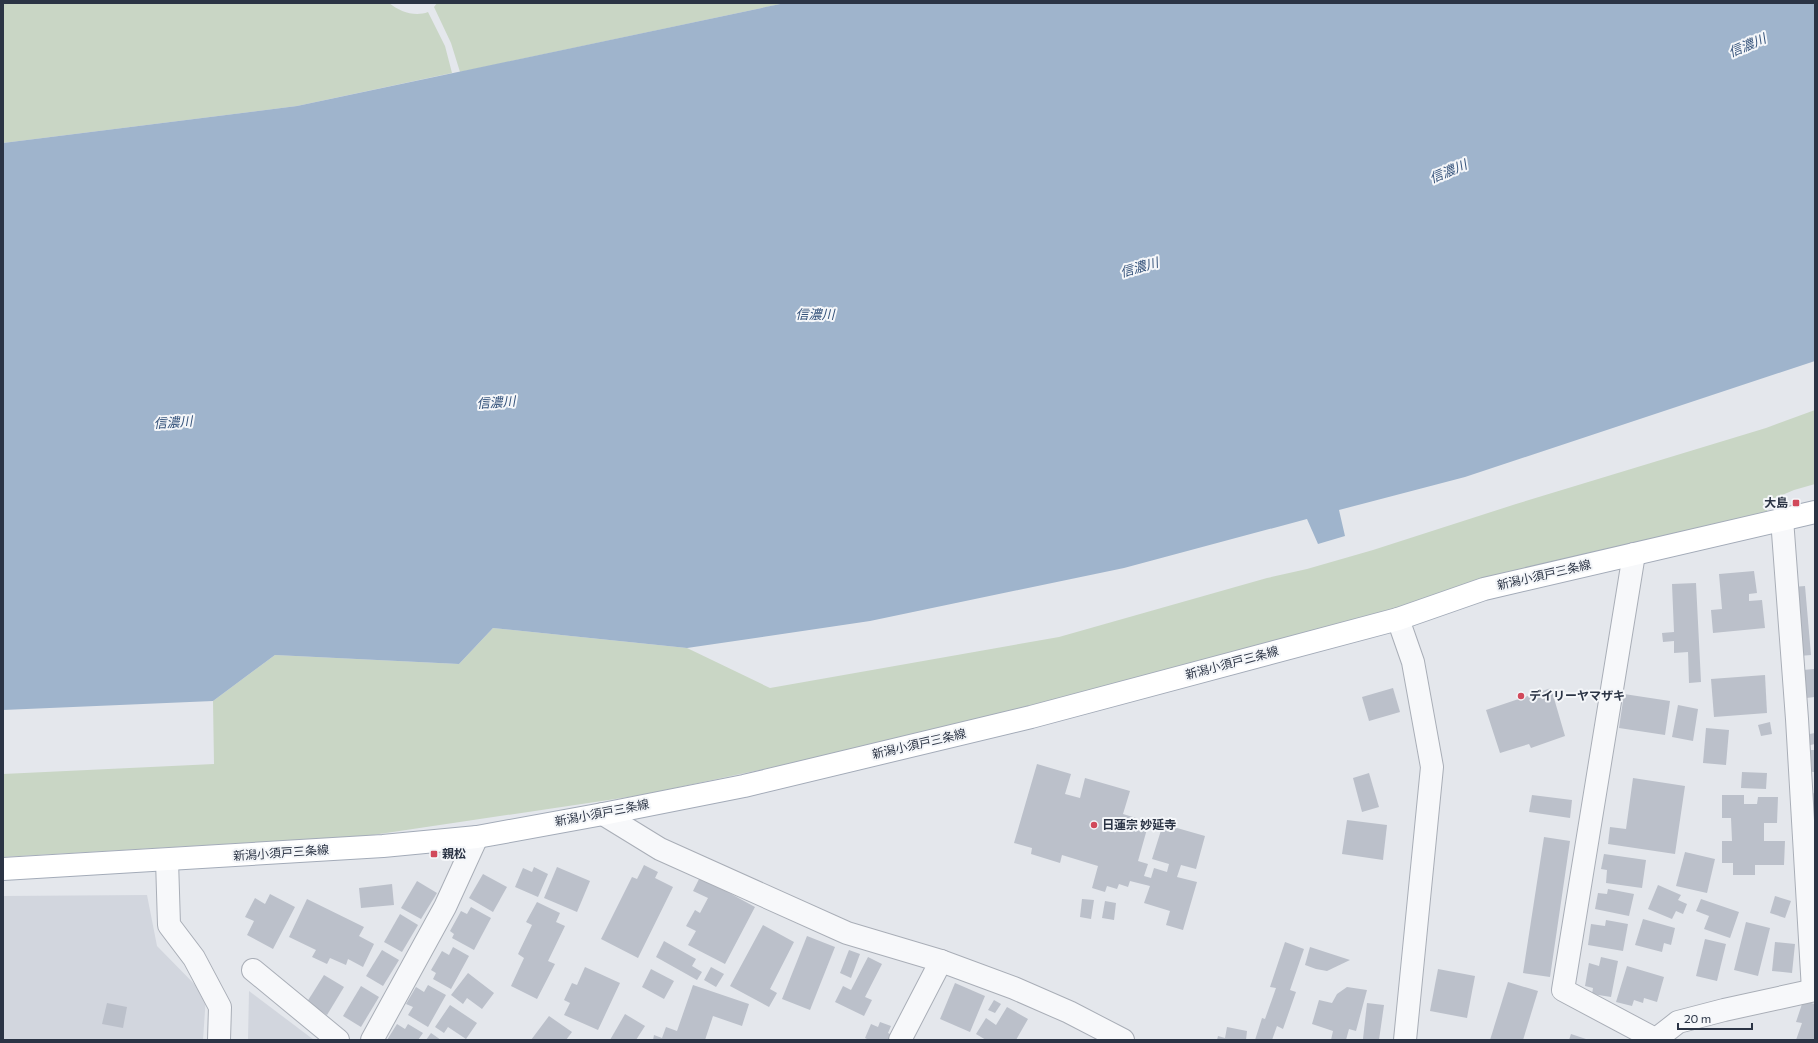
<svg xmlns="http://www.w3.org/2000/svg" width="1818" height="1043" viewBox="0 0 1818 1043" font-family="Commissioner,'Noto Sans JP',sans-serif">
	<rect width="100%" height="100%" fill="#e4e7ec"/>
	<!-- built -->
	<g fill="#d2d6de">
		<polygon points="147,895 157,946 206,996 203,1040 3,1040 3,896"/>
		<polygon points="249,991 314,1040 248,1040"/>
	</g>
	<!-- green -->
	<g fill="#c9d6c5">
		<path d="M3,3H389C400,12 415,17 428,12L445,46L452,73L297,106L3,143Z"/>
		<polygon points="437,3 785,3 460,72 451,43 434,7"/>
		<polygon points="1815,410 1815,484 1794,490 1763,503 1768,512 923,735 642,795 366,836 3,857 3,774 214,764 213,701 275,655 459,664 493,628 687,648 770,688 1059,637 1267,578 1307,569 1373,550 1516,504 1766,428"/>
	</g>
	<!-- water -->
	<polygon fill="#9fb4cc" points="785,3 1815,3 1815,361 1465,477 1339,510 1345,536 1318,544 1307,519 1124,568 870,621 687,648 493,628 459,664 275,655 213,701 3,710 3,143 297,106"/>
	<!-- building -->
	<g fill="#bbc0ca">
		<polygon points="1754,571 1757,593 1749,594 1749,601 1762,600 1765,628 1713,633 1711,610 1722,609 1719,574"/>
		<polygon points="1696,583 1701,682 1689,683 1688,652 1674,653 1674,641 1663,642 1662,633 1674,632 1672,584"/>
		<polygon points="1805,586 1811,655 1799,656 1792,587"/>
		<polygon points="1814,669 1815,697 1806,698 1803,670"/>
		<polygon points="1765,675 1767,713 1714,717 1711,679"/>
		<polygon points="1393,688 1400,712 1369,721 1362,697"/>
		<polygon points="1551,688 1565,736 1531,748 1529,744 1500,753 1486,710"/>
		<polygon points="1624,694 1670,701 1665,735 1619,728"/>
		<polygon points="1678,705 1698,709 1693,741 1672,737"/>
		<polygon points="1770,722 1772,734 1761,736 1758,725"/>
		<polygon points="1706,728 1729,730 1726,765 1703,763"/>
		<polygon points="1815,733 1815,744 1806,746 1804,735"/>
		<polygon points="1810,750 1815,750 1815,772 1812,772"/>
		<polygon points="1037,764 1071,774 1065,794 1080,798 1085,778 1130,791 1123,814 1149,822 1138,861 1148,864 1144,876 1151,878 1154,868 1167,872 1169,864 1152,859 1163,824 1205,836 1196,869 1181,865 1177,877 1197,882 1183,930 1166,925 1170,911 1144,903 1150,886 1130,881 1128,887 1119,884 1117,889 1107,886 1105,892 1092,888 1098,866 1062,855 1060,863 1031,854 1032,848 1014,843"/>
		<polygon points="1742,772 1767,773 1766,789 1741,788"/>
		<polygon points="1369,773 1379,807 1362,812 1353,778"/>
		<polygon points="1633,778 1685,786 1675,854 1608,844 1610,827 1626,829"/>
		<polygon points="1815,793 1815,817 1809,817 1808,794"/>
		<polygon points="1532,795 1572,800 1570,818 1529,812"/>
		<polygon points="1722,795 1744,795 1744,804 1757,804 1758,797 1778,797 1777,823 1764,823 1764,841 1785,841 1784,865 1755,865 1755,875 1733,875 1733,863 1722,863 1722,841 1732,841 1731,818 1722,818"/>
		<polygon points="1347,820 1387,825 1383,860 1342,854"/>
		<polygon points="1544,837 1570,841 1550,977 1523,973"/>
		<polygon points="1685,852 1715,859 1707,893 1676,886"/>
		<polygon points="1604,854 1646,860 1642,888 1606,883 1607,870 1601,869"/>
		<polygon points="644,865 658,872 655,878 673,887 638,958 601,939 632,877 637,879"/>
		<polygon points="534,867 548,874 538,897 515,887 523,868 532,872"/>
		<polygon points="557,867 590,881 577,912 544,898"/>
		<polygon points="483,874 507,887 493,912 469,898"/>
		<polygon points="700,877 755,907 725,964 688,945 696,931 686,926 695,910 700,913 708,898 693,891"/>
		<polygon points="417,881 437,893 421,919 401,908"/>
		<polygon points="392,884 394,905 361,908 359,888"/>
		<polygon points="1658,885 1681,895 1678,900 1687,904 1683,914 1676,911 1672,919 1648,909"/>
		<polygon points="1608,889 1634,894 1629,916 1595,909 1598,893 1607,894"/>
		<polygon points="270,894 295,907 273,949 247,935 254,921 245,917 255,898 265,904"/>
		<polygon points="1775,896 1791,901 1785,918 1770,913"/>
		<polygon points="307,899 364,927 359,936 374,944 363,967 348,959 346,965 330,958 327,964 312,957 316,950 289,937"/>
		<polygon points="1082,899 1094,900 1091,919 1080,917"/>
		<polygon points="1701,899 1739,912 1730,938 1704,929 1709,916 1696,911"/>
		<polygon points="1105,901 1116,903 1114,920 1102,918"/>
		<polygon points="537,902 560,913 556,922 565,926 548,961 555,964 537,999 511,986 524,958 518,954 532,925 526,922"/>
		<polygon points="471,907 491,918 474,950 452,938 454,934 450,931 461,911 467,914"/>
		<polygon points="400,914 418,925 402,952 384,942"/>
		<polygon points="1643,919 1675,928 1671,945 1664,943 1662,952 1635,945"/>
		<polygon points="1606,920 1628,924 1623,951 1588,945 1591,924 1605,926"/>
		<polygon points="1746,922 1770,928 1758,976 1734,970"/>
		<polygon points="763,925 794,942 770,989 777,993 769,1007 730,986"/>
		<polygon points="807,936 835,947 810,1010 782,999"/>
		<polygon points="1705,939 1726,944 1717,981 1696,976"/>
		<polygon points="664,941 696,959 692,966 702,972 697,980 656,957"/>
		<polygon points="1285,942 1304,949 1290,990 1296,992 1283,1029 1277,1026 1272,1040 1255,1040 1262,1018 1265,1019 1276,988 1270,987"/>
		<polygon points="1775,942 1795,944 1792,973 1772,971"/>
		<polygon points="453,947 469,956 451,989 433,979 436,973 431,970 442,951 449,955"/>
		<polygon points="1310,947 1350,960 1327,971 1316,969 1305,965"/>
		<polygon points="382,950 399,960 383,986 366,976"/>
		<polygon points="849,950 860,954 851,978 840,973"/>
		<polygon points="868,957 882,964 865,997 872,1000 864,1016 835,1002 843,986 851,990"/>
		<polygon points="1601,957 1618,961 1611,997 1592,994 1593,988 1585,986 1589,963 1599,966"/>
		<polygon points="1627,966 1664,977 1657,1002 1644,998 1643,1003 1634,1000 1632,1006 1616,1002"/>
		<polygon points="585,967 620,983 598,1030 564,1015 570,1003 564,1000 572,983 577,985"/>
		<polygon points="711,967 724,974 716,987 704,980"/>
		<polygon points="651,969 674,981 664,999 642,987"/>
		<polygon points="1438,969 1475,976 1467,1018 1430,1011"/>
		<polygon points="468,973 494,993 482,1009 467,998 463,1004 451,995"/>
		<polygon points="324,975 344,987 327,1015 307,1002"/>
		<polygon points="1508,982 1538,991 1523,1040 1490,1040"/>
		<polygon points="955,983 985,996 970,1032 940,1019"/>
		<polygon points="428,985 446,995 428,1027 408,1015 413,1007 406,1004 416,987 424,992"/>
		<polygon points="693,985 749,1004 742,1026 713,1016 705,1040 653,1040 654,1035 662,1038 666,1027 677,1031"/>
		<polygon points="361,986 379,997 361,1027 343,1016"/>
		<polygon points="1347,987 1367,990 1356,1031 1349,1029 1346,1040 1331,1040 1333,1031 1312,1024 1319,1000 1332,1003 1337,994"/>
		<polygon points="994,1000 1001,1004 995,1013 988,1010"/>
		<polygon points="1803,1001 1815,1004 1815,1040 1796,1040 1802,1023 1796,1022"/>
		<polygon points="107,1003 127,1007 123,1028 102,1024"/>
		<polygon points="1367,1003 1384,1005 1379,1040 1363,1039"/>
		<polygon points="450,1005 477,1023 466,1039 448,1027 444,1033 435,1027"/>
		<polygon points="1007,1007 1028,1019 1016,1040 986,1040 976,1034 986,1018 996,1025"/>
		<polygon points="625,1014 645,1026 636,1040 610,1040"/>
		<polygon points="549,1016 572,1032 566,1040 531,1040"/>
		<polygon points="880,1022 891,1026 888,1033 894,1036 892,1040 869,1040 865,1038 871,1024 878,1027"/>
		<polygon points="397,1024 405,1029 408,1024 423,1033 418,1040 387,1040"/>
		<polygon points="1227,1027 1247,1031 1246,1040 1217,1040 1218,1036 1225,1038"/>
		<polygon points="431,1033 441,1040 426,1040"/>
		<polygon points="1571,1034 1589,1040 1569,1040"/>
	</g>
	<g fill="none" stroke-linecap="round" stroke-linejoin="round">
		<!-- minor casing -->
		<g stroke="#a9aeb7" stroke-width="24">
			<g id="minor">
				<polyline points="1782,519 1797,719 1813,990"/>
				<polyline points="1634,554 1563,990 1655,1039"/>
				<polyline points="1398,619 1413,662 1432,767 1405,1040"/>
				<polyline points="603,814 660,849 847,933 941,961 1014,988 1069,1012 1123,1040"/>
				<polyline points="167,860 169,925 194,958 220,1007 219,1040"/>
				<polyline points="253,970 338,1040"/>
				<polyline points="372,1040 445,907 477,837"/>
				<polyline points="900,1040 941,961"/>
				<polyline points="1655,1040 1678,1022 1724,1010 1815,990"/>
			</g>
		</g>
		<!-- major casing -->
		<g stroke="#a3abb8" stroke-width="24">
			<polyline id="major" points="3,869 383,846 477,837 603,814 744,786 1031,717 1398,619 1484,589 1815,512"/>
		</g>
		<!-- minor -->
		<use href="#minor" stroke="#f7f8fa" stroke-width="22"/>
		<!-- major -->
		<use href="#major" stroke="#fff" stroke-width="22"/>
	</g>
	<!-- markers -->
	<g fill="#d1495b" stroke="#f4f6f9" stroke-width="1.5">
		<rect x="1792" y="499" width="8" height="8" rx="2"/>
		<circle cx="1521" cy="696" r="4"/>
		<circle cx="1094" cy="825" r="4"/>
		<rect x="430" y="850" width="8" height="8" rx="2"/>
	</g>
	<g text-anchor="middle" stroke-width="4" stroke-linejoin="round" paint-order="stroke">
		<!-- poi labels -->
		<g font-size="12" font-weight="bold" fill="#2b3445" stroke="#f4f6f9" text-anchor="start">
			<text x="1788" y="507" text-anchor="end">大島</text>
			<text x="1529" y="700">デイリーヤマザキ</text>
			<text x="1102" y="829">日蓮宗 妙延寺</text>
			<text x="442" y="858">親松</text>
		</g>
		<!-- street labels -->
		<g font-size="12" fill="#2b3445" stroke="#f4f6f9">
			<text transform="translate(1544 575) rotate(-13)" y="4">新潟小須戸三条線</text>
			<text transform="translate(1232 663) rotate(-15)" y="4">新潟小須戸三条線</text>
			<text transform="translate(919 744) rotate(-13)" y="4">新潟小須戸三条線</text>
			<text transform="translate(602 813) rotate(-11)" y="4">新潟小須戸三条線</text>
			<text transform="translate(281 853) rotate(-4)" y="4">新潟小須戸三条線</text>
		</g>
		<!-- water labels -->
		<g font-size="13" font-style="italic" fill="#34527a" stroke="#f4f6f9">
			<text transform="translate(1747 45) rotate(-23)" y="5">信濃川</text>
			<text transform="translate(1448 171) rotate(-23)" y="5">信濃川</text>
			<text transform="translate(1139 267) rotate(-16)" y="5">信濃川</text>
			<text x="815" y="319">信濃川</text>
			<text transform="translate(496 402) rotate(-4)" y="5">信濃川</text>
			<text transform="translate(173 422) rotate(-4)" y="5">信濃川</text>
		</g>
	</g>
	<!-- border -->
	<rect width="1818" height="1043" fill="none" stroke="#2b3445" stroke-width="8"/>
	<!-- scale -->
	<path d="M1678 1023v6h74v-6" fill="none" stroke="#2b3445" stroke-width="2"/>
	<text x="1684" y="1023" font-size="12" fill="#2b3445" stroke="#f4f6f9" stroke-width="3" paint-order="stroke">20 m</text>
</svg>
